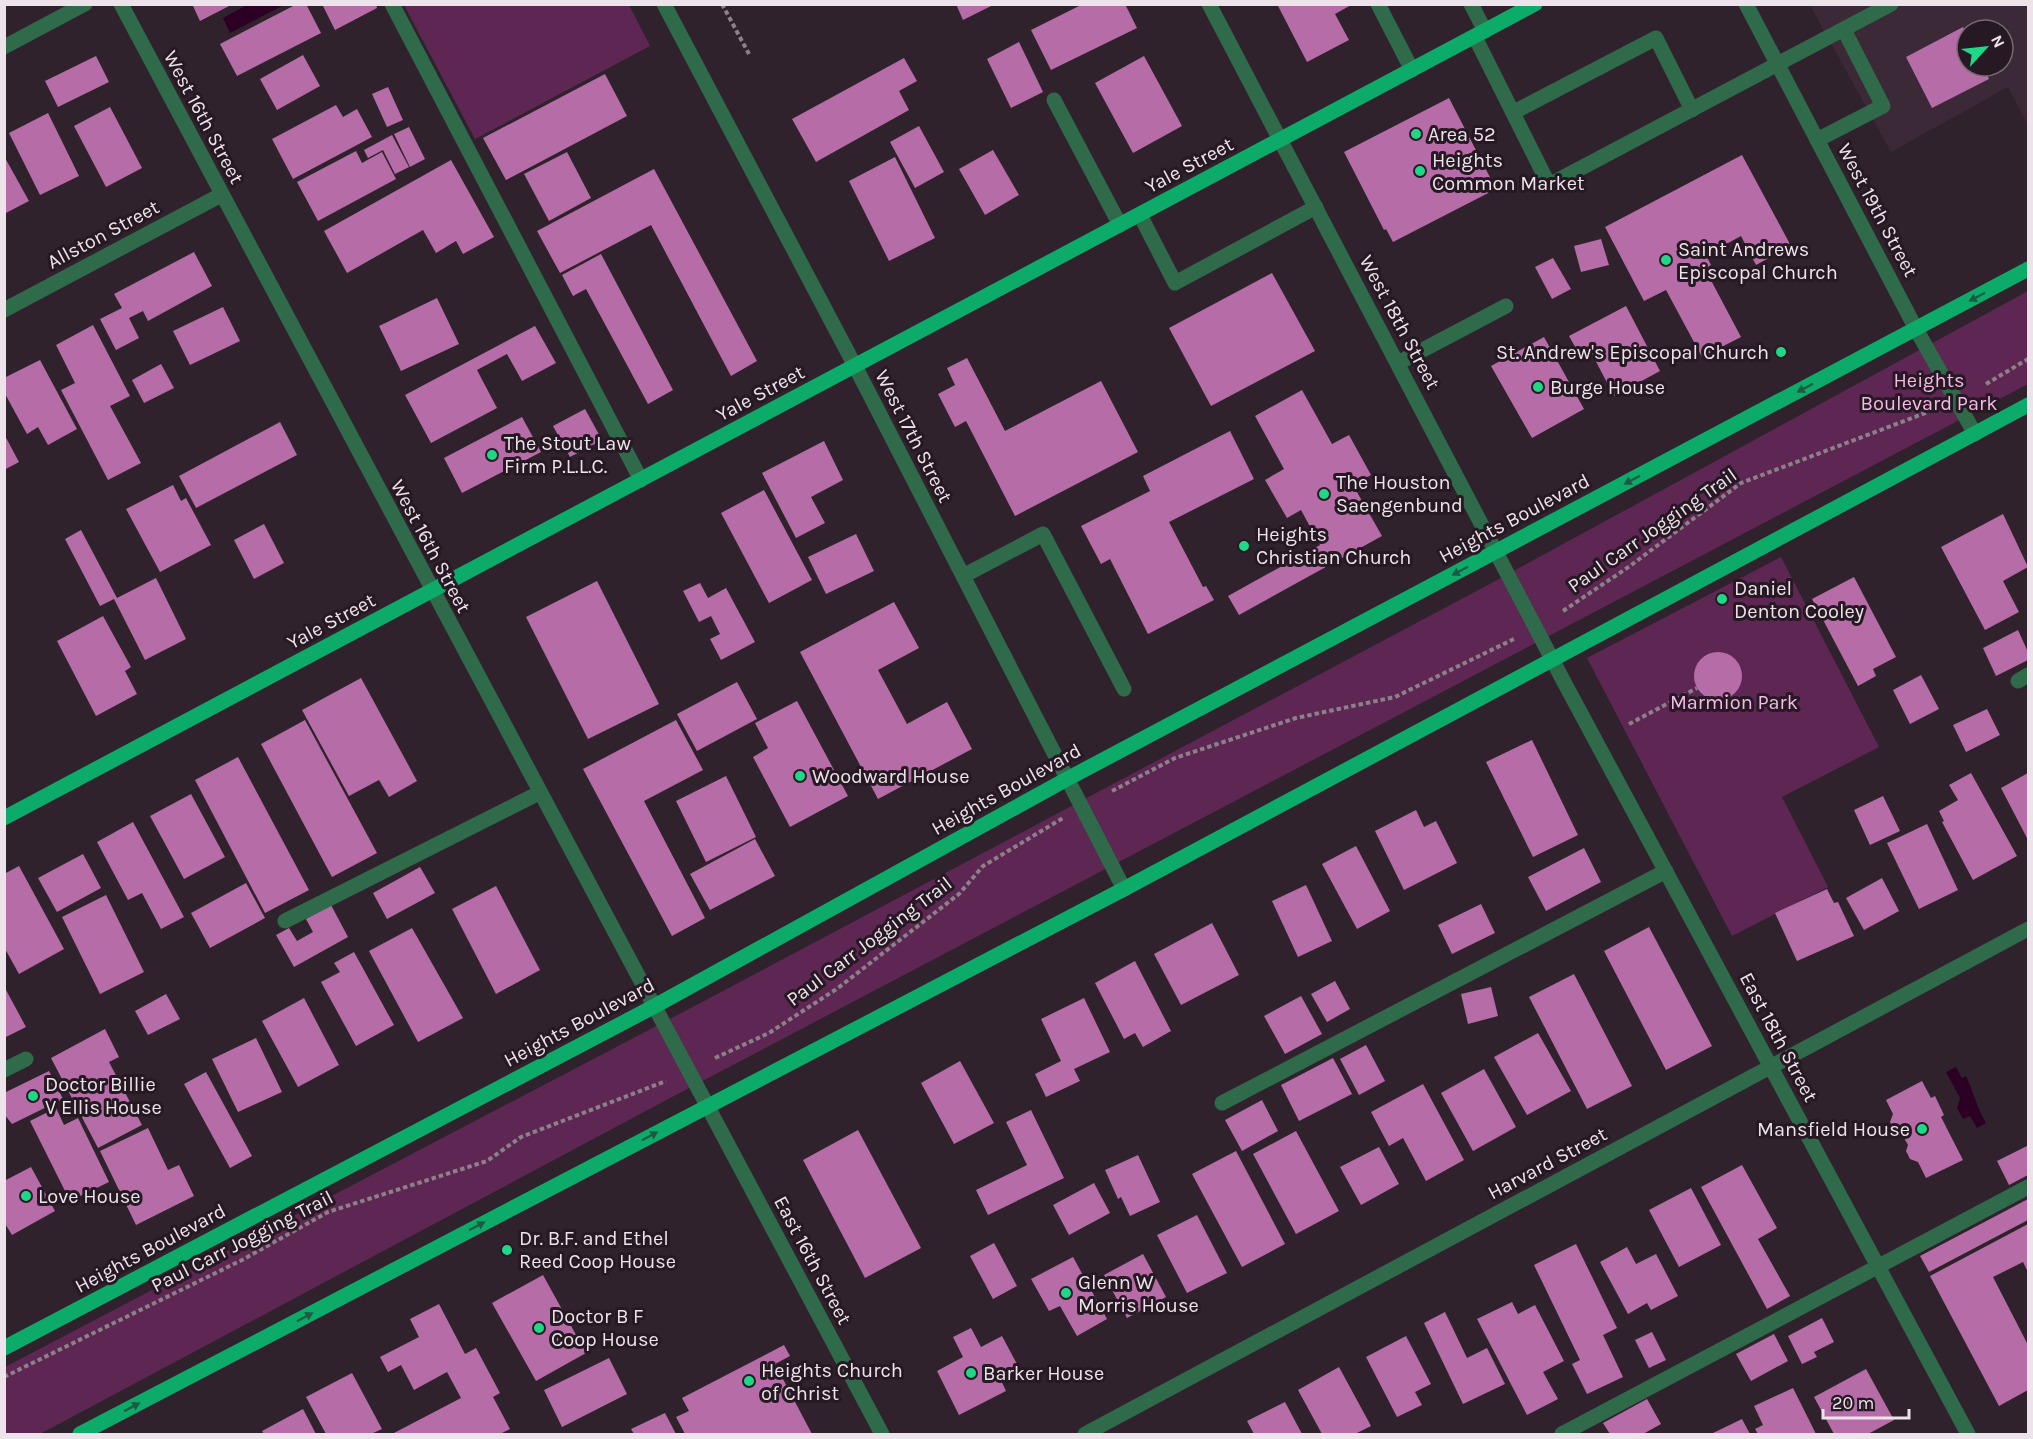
<svg xmlns="http://www.w3.org/2000/svg" width="2033" height="1439" viewBox="0 0 2033 1439" font-family="Karla,sans-serif">
	<rect width="100%" height="100%" fill="#30222c"/>
	<!-- built -->
	<path fill="#3c2938" fill-rule="evenodd" d="M1810,5H2028V125L2008,87L1891,152ZM1967,30H2003V66H1967Z"/>
	<!-- green -->
	<g fill="#5d2653">
		<polygon points="404,5 629,5 650,46 475,139"/>
		<polygon points="2028,291 2028,384 672,1097 40,1434 5,1434 5,1367 706,1000 1486,586"/>
		<polygon points="1781,557 1879,747 1782,797 1828,887 1732,936 1587,658"/>
	</g>
	<!-- water -->
	<g fill="#2b0024">
		<polygon points="249,4 284,4 284,5 230,33 223,18"/>
		<path d="M1956,1067L1962,1078L1966,1076C1974,1093 1977,1108 1986,1123L1977,1128L1970,1116L1963,1119L1957,1108L1960,1098L1946,1072Z"/>
	</g>
	<!-- building -->
	<g fill="#b66ca6">
		<polygon points="192,4 233,4 200,21"/>
		<polygon points="297,4 306,4 321,33 237,76 220,44"/>
		<polygon points="322,4 376,4 377,8 335,30"/>
		<polygon points="956,4 995,4 963,20"/>
		<polygon points="1083,4 1125,4 1137,28 1051,70 1031,30"/>
		<polygon points="1277,4 1353,4 1335,14 1349,40 1307,62"/>
		<polygon points="1963,27 1967,35 1967,66 1983,66 1989,79 1932,108 1906,57"/>
		<polygon points="1019,42 1043,92 1011,108 987,59"/>
		<polygon points="303,55 320,86 277,110 260,79"/>
		<polygon points="96,56 109,82 58,107 45,81"/>
		<polygon points="1144,56 1182,126 1133,153 1095,83"/>
		<polygon points="904,58 917,81 899,91 909,110 816,162 792,119"/>
		<polygon points="605,74 627,116 506,180 483,138"/>
		<polygon points="388,87 403,120 387,127 372,94"/>
		<polygon points="1449,98 1496,189 1393,242 1386,229 1384,230 1344,152"/>
		<polygon points="336,105 343,117 357,109 372,137 293,179 272,139"/>
		<polygon points="110,107 142,168 106,187 74,126"/>
		<polygon points="48,113 79,176 40,195 9,133"/>
		<polygon points="919,126 944,172 915,188 890,142"/>
		<polygon points="409,127 425,159 410,167 394,134"/>
		<polygon points="392,135 409,167 395,174 383,150 368,158 364,150"/>
		<polygon points="993,150 1019,195 985,215 959,169"/>
		<polygon points="356,151 362,163 382,152 396,179 318,221 297,182"/>
		<polygon points="567,152 591,198 549,221 524,174"/>
		<polygon points="1742,155 1791,246 1756,265 1741,236 1706,255 1711,265 1705,269 1741,337 1702,357 1666,290 1644,301 1605,227"/>
		<polygon points="4,156 29,201 4,214"/>
		<polygon points="895,157 935,238 889,261 849,181"/>
		<polygon points="451,160 494,237 463,254 456,241 436,253 423,230 347,273 324,231"/>
		<polygon points="654,169 757,361 731,376 651,225 560,273 537,231"/>
		<polygon points="1601,239 1609,265 1581,272 1574,246"/>
		<polygon points="194,252 212,286 148,321 143,311 129,318 139,338 116,350 100,319 122,308 114,294"/>
		<polygon points="601,254 673,390 648,404 586,289 573,296 562,275"/>
		<polygon points="1553,258 1571,289 1552,299 1535,267"/>
		<polygon points="1272,273 1315,351 1211,406 1169,328"/>
		<polygon points="437,298 459,344 401,371 379,326"/>
		<polygon points="1626,306 1660,371 1614,396 1592,354 1582,359 1569,336"/>
		<polygon points="223,307 240,341 190,365 173,331"/>
		<polygon points="93,325 130,396 110,406 141,463 108,480 61,390 75,383 56,345"/>
		<polygon points="535,326 556,363 522,381 507,354 477,370 497,408 431,443 405,395"/>
		<polygon points="1544,337 1584,409 1532,438 1491,366"/>
		<polygon points="967,358 1005,431 1101,381 1138,452 1015,516 966,421 955,427 938,394 955,385 947,368"/>
		<polygon points="40,360 77,429 48,445 38,427 27,434 4,392 4,378"/>
		<polygon points="161,364 174,388 144,403 132,380"/>
		<polygon points="1302,390 1332,444 1349,435 1371,475 1353,485 1382,536 1239,615 1228,596 1320,545 1301,510 1287,518 1265,480 1284,469 1255,416"/>
		<polygon points="585,409 602,440 570,457 553,426"/>
		<polygon points="522,417 541,452 462,493 444,458"/>
		<polygon points="280,422 297,455 196,508 179,476"/>
		<polygon points="1230,431 1254,479 1169,522 1203,587 1206,586 1214,600 1148,634 1110,559 1101,564 1081,526 1150,491 1143,476"/>
		<polygon points="4,434 19,462 4,470"/>
		<polygon points="824,441 843,480 811,497 825,523 796,538 762,473"/>
		<polygon points="173,485 181,501 186,498 211,545 160,572 126,509"/>
		<polygon points="764,490 812,580 769,603 721,513"/>
		<polygon points="2003,514 2028,567 2003,581 2019,612 1985,630 1941,547"/>
		<polygon points="264,524 284,563 254,579 234,540"/>
		<polygon points="81,530 117,598 156,578 186,639 145,660 114,599 100,606 65,539"/>
		<polygon points="856,534 874,571 826,594 808,557"/>
		<polygon points="1854,577 1896,657 1873,669 1876,676 1858,686 1812,599"/>
		<polygon points="597,581 659,704 588,739 526,617"/>
		<polygon points="700,583 708,598 726,588 755,642 721,660 710,639 720,634 711,616 699,622 683,591"/>
		<polygon points="894,602 919,648 878,670 907,724 947,702 972,749 878,799 800,652"/>
		<polygon points="103,616 131,667 125,671 137,694 96,716 57,641"/>
		<polygon points="2018,630 2028,652 2028,660 1996,676 1983,648"/>
		<circle cx="1718" cy="676" r="24"/>
		<polygon points="1921,675 1939,709 1910,724 1893,690"/>
		<polygon points="361,678 417,781 389,797 379,780 349,796 302,710"/>
		<polygon points="737,682 757,719 697,751 677,714"/>
		<polygon points="797,701 848,796 790,827 753,757 768,748 755,723"/>
		<polygon points="1987,709 2000,735 1966,752 1953,725"/>
		<polygon points="305,720 377,853 332,877 261,744"/>
		<polygon points="676,720 703,770 644,801 705,918 672,936 583,769"/>
		<polygon points="1532,740 1578,835 1533,857 1486,762"/>
		<polygon points="238,757 309,890 265,913 195,780"/>
		<polygon points="1971,773 2017,856 1973,880 1942,822 1944,821 1939,811 1958,800 1949,785"/>
		<polygon points="2028,773 2028,840 2001,788"/>
		<polygon points="726,776 756,837 706,862 676,801"/>
		<polygon points="191,794 225,857 184,879 150,816"/>
		<polygon points="1883,796 1900,831 1870,845 1854,810"/>
		<polygon points="1416,810 1424,827 1436,821 1457,863 1404,890 1375,831"/>
		<polygon points="133,822 184,917 161,929 142,893 128,900 97,842"/>
		<polygon points="1927,824 1958,890 1919,909 1887,843"/>
		<polygon points="755,839 775,876 710,910 690,874"/>
		<polygon points="1356,846 1390,911 1357,929 1322,864"/>
		<polygon points="1584,848 1601,882 1546,911 1528,877"/>
		<polygon points="83,854 101,888 57,912 38,878"/>
		<polygon points="19,866 64,949 19,974 4,947 4,874"/>
		<polygon points="420,867 435,893 387,919 373,893"/>
		<polygon points="1882,878 1899,911 1864,930 1846,898"/>
		<polygon points="246,883 265,918 210,948 191,913"/>
		<polygon points="1306,885 1332,941 1298,957 1272,901"/>
		<polygon points="496,886 540,970 496,994 452,909"/>
		<polygon points="1827,889 1834,903 1838,902 1854,936 1797,961 1775,913"/>
		<polygon points="106,895 144,972 100,994 62,917"/>
		<polygon points="1481,904 1495,933 1452,954 1438,925"/>
		<polygon points="331,905 348,937 294,967 276,935 289,928 297,941 313,932 306,919"/>
		<polygon points="1212,923 1239,975 1181,1005 1154,954"/>
		<polygon points="1649,927 1712,1046 1666,1070 1604,951"/>
		<polygon points="412,928 463,1018 418,1042 369,951"/>
		<polygon points="354,952 394,1025 356,1046 321,982 340,972 334,963"/>
		<polygon points="1135,961 1171,1031 1143,1047 1135,1033 1124,1039 1095,983"/>
		<polygon points="1574,974 1632,1086 1587,1109 1529,997"/>
		<polygon points="1335,981 1350,1009 1327,1022 1311,994"/>
		<polygon points="1491,987 1498,1016 1468,1024 1461,994"/>
		<polygon points="6,990 26,1027 4,1038 4,991"/>
		<polygon points="166,994 180,1019 148,1035 135,1011"/>
		<polygon points="1301,996 1322,1034 1285,1054 1264,1016"/>
		<polygon points="304,998 339,1065 298,1087 262,1021"/>
		<polygon points="1084,998 1110,1052 1074,1069 1080,1081 1046,1097 1035,1074 1061,1061 1041,1019"/>
		<polygon points="105,1029 119,1057 109,1062 142,1125 98,1148 51,1058"/>
		<polygon points="1538,1033 1571,1091 1527,1115 1494,1057"/>
		<polygon points="256,1038 282,1092 238,1112 212,1059"/>
		<polygon points="1366,1045 1385,1081 1359,1095 1340,1059"/>
		<polygon points="1333,1058 1352,1094 1299,1121 1281,1085"/>
		<polygon points="960,1061 994,1123 954,1144 921,1083"/>
		<polygon points="1484,1069 1516,1127 1473,1151 1441,1093"/>
		<polygon points="49,1071 63,1099 12,1124 4,1114 4,1093"/>
		<polygon points="206,1072 252,1156 230,1168 184,1084"/>
		<polygon points="1922,1081 1931,1098 1935,1096 1944,1115 1941,1117 1963,1160 1926,1178 1918,1162 1910,1159 1906,1151 1908,1145 1900,1131 1893,1128 1890,1122 1893,1114 1886,1100"/>
		<polygon points="1423,1084 1464,1160 1426,1181 1403,1138 1389,1146 1371,1112"/>
		<polygon points="1262,1100 1278,1131 1242,1151 1225,1120"/>
		<polygon points="56,1108 64,1125 78,1118 109,1182 70,1201 30,1121"/>
		<polygon points="1031,1110 1064,1178 988,1215 976,1190 1027,1165 1006,1122"/>
		<polygon points="148,1128 168,1170 179,1165 194,1196 136,1225 100,1151"/>
		<polygon points="858,1130 921,1248 865,1278 803,1160"/>
		<polygon points="1296,1131 1339,1211 1296,1234 1253,1154"/>
		<polygon points="2027,1146 2028,1175 2009,1185 1997,1161"/>
		<polygon points="1379,1147 1399,1184 1361,1205 1340,1167"/>
		<polygon points="1236,1151 1285,1244 1242,1267 1192,1174"/>
		<polygon points="1138,1155 1160,1202 1130,1216 1121,1197 1118,1199 1105,1170"/>
		<polygon points="1742,1165 1777,1228 1758,1239 1790,1296 1767,1309 1701,1187"/>
		<polygon points="31,1167 55,1211 12,1235 4,1222 4,1181"/>
		<polygon points="1094,1183 1110,1213 1069,1235 1053,1205"/>
		<polygon points="1691,1188 1721,1245 1679,1267 1649,1210"/>
		<polygon points="2028,1199 2028,1220 1929,1272 1920,1256"/>
		<polygon points="1197,1215 1227,1273 1187,1293 1157,1235"/>
		<polygon points="2028,1224 2028,1272 2023,1262 1993,1277 2028,1345 2028,1390 1999,1406 1930,1276"/>
		<polygon points="994,1243 1017,1286 993,1299 970,1256"/>
		<polygon points="1576,1244 1617,1328 1603,1335 1623,1377 1587,1394 1572,1364 1580,1360 1534,1265"/>
		<polygon points="1627,1247 1636,1264 1656,1254 1678,1296 1651,1310 1647,1303 1628,1314 1600,1262"/>
		<polygon points="1143,1254 1166,1297 1127,1318 1104,1275"/>
		<polygon points="1073,1257 1107,1319 1077,1336 1060,1306 1049,1311 1031,1279"/>
		<polygon points="543,1275 586,1353 536,1381 492,1303"/>
		<polygon points="1512,1302 1518,1314 1535,1305 1564,1361 1543,1372 1558,1399 1527,1415 1477,1319"/>
		<polygon points="439,1304 465,1354 476,1348 500,1393 493,1397 510,1429 500,1434 392,1434 461,1398 447,1372 414,1390 401,1365 388,1372 380,1357 419,1337 410,1319"/>
		<polygon points="1445,1312 1467,1358 1487,1348 1505,1384 1463,1404 1424,1323"/>
		<polygon points="1822,1318 1834,1342 1814,1352 1817,1357 1802,1364 1788,1336"/>
		<polygon points="971,1328 981,1347 1002,1336 1018,1366 999,1376 1006,1391 959,1415 937,1371 963,1357 953,1337"/>
		<polygon points="1652,1332 1666,1360 1649,1368 1635,1340"/>
		<polygon points="1774,1334 1788,1361 1751,1381 1736,1354"/>
		<polygon points="1406,1336 1431,1384 1415,1392 1422,1405 1397,1417 1366,1357"/>
		<polygon points="784,1345 790,1356 775,1364 812,1434 685,1434 676,1417 689,1411 682,1398"/>
		<polygon points="609,1358 627,1394 562,1427 544,1390"/>
		<polygon points="1339,1367 1371,1426 1355,1434 1322,1434 1298,1390"/>
		<polygon points="1866,1369 1894,1420 1868,1434 1834,1434 1814,1397"/>
		<polygon points="352,1373 382,1429 371,1434 326,1434 306,1397"/>
		<polygon points="1793,1388 1816,1434 1758,1434 1755,1429 1763,1425 1754,1406"/>
		<polygon points="1647,1399 1661,1424 1643,1434 1610,1434 1603,1423"/>
		<polygon points="1285,1402 1302,1434 1254,1434 1247,1421"/>
		<polygon points="303,1409 316,1434 264,1434 262,1431"/>
		<polygon points="665,1413 676,1434 634,1434 631,1429"/>
		<polygon points="1742,1419 1750,1434 1711,1434"/>
	</g>
	<g fill="none" stroke-linecap="round" stroke-linejoin="round">
		<!-- path -->
		<g stroke="#8c8089" stroke-width="4" stroke-dasharray="4.5 3" stroke-linecap="butt">
			<polyline points="722,4 749,54"/>
			<polyline points="1986,384 2028,359"/>
			<polyline points="1563,611 1630,566 1741,483 1928,412"/>
			<polyline points="1629,724 1697,688"/>
			<polyline points="1112,791 1175,758 1296,718 1395,697 1514,639"/>
			<polyline points="715,1058 769,1033 838,988 959,894 983,866 1063,818"/>
			<polyline points="4,1377 242,1260 328,1212 487,1161 521,1137 666,1081"/>
		</g>
		<!-- minor -->
		<g stroke="#2f6a4a" stroke-width="15">
			<polyline points="121,4 882,1434"/>
			<polyline points="392,4 641,480"/>
			<polyline points="664,4 855,366 1124,889"/>
			<polyline points="1209,4 1564,682 1968,1434"/>
			<polyline points="1378,4 1412,70"/>
			<polyline points="1471,4 1485,31"/>
			<polyline points="1746,4 1916,329 1975,434"/>
			<polyline points="1475,37 1549,185 1891,4"/>
			<polyline points="4,47 85,4"/>
			<polyline points="1054,100 1120,225"/>
			<polyline points="1514,112 1656,38 1692,110"/>
			<polyline points="1817,140 1883,106 1844,30"/>
			<polyline points="1140,215 1175,283 1316,207"/>
			<polyline points="4,310 221,195"/>
			<polyline points="1398,363 1506,306"/>
			<polyline points="963,576 1043,534 1124,689"/>
			<polyline points="2018,681 2028,675"/>
			<polyline points="285,921 539,793"/>
			<polyline points="4,1070 26,1059"/>
			<polyline points="1222,1103 1666,871"/>
			<polyline points="1085,1434 2028,929"/>
			<polyline points="1562,1434 2028,1187"/>
		</g>
		<!-- major -->
		<g stroke="#0dab6a" stroke-width="15">
			<polyline points="4,818 1535,4"/>
			<polyline points="4,1348 653,1007 1067,779 2028,269"/>
			<polyline points="80,1434 1124,889 2028,405"/>
		</g>
	</g>
	<!-- one-way arrows -->
	<defs><path id="oneway-solid" d="M-6-.8H1V-3.2L6.5 0L1 3.2V.8H-6Z" transform="scale(1.5)"/></defs>
	<g fill="#1b5b43">
		<use href="#oneway-solid" transform="translate(1977 297) rotate(152)"/>
		<use href="#oneway-solid" transform="translate(1805 388) rotate(152)"/>
		<use href="#oneway-solid" transform="translate(1632 480) rotate(152)"/>
		<use href="#oneway-solid" transform="translate(1460 571) rotate(152)"/>
		<use href="#oneway-solid" transform="translate(650 1136) rotate(-28)"/>
		<use href="#oneway-solid" transform="translate(477 1226) rotate(-28)"/>
		<use href="#oneway-solid" transform="translate(305 1317) rotate(-28)"/>
		<use href="#oneway-solid" transform="translate(132 1407) rotate(-28)"/>
	</g>
	<!-- markers -->
	<g fill="#1ed888" stroke="#261923" stroke-width="2">
		<circle cx="1416" cy="134" r="6"/>
		<circle cx="1420" cy="171" r="6"/>
		<circle cx="1666" cy="260" r="6"/>
		<circle cx="1781" cy="352" r="6"/>
		<circle cx="1538" cy="387" r="6"/>
		<circle cx="492" cy="455" r="6"/>
		<circle cx="1324" cy="494" r="6"/>
		<circle cx="1244" cy="546" r="6"/>
		<circle cx="1722" cy="599" r="6"/>
		<circle cx="800" cy="776" r="6"/>
		<circle cx="33" cy="1096" r="6"/>
		<circle cx="1922" cy="1129" r="6"/>
		<circle cx="26" cy="1196" r="6"/>
		<circle cx="507" cy="1250" r="6"/>
		<circle cx="1066" cy="1293" r="6"/>
		<circle cx="539" cy="1328" r="6"/>
		<circle cx="971" cy="1373" r="6"/>
		<circle cx="749" cy="1381" r="6"/>
	</g>
	<g text-anchor="middle" stroke-width="6" stroke-linejoin="round" paint-order="stroke">
		<!-- street labels -->
		<g font-size="20" fill="#ede4eb" stroke="#261923">
			<text transform="translate(204 117) rotate(62)" y="7">West 16th Street</text>
			<text transform="translate(1189 165) rotate(-28)" y="7">Yale Street</text>
			<text transform="translate(1878 210) rotate(62)" y="7">West 19th Street</text>
			<text transform="translate(103 234) rotate(-28)" y="7">Allston Street</text>
			<text transform="translate(1400 322) rotate(62)" y="7">West 18th Street</text>
			<text transform="translate(760 393) rotate(-28)" y="7">Yale Street</text>
			<text transform="translate(914 436) rotate(63)" y="7">West 17th Street</text>
			<text transform="translate(1514 518) rotate(-28)" y="7">Heights Boulevard</text>
			<text transform="translate(1652 530) rotate(-35)" y="7">Paul Carr Jogging Trail</text>
			<text transform="translate(431 546) rotate(62)" y="7">West 16th Street</text>
			<text transform="translate(331 621) rotate(-28)" y="7">Yale Street</text>
			<text transform="translate(1006 789) rotate(-29)" y="7">Heights Boulevard</text>
			<text transform="translate(869 941) rotate(-37)" y="7">Paul Carr Jogging Trail</text>
			<text transform="translate(579 1022) rotate(-28)" y="7">Heights Boulevard</text>
			<text transform="translate(1779 1037) rotate(62)" y="7">East 18th Street</text>
			<text transform="translate(1547 1163) rotate(-28)" y="7">Harvard Street</text>
			<text transform="translate(242 1241) rotate(-27)" y="7">Paul Carr Jogging Trail</text>
			<text transform="translate(150 1248) rotate(-28)" y="7">Heights Boulevard</text>
			<text transform="translate(813 1260) rotate(62)" y="7">East 16th Street</text>
		</g>
		<!-- poi labels -->
		<g font-size="20" fill="#ede4eb" stroke="#261923" text-anchor="start">
			<text x="1428" y="141">Area 52</text>
			<text x="1432" y="167">Heights<tspan x="1432" dy="23">Common Market</tspan></text>
			<text x="1678" y="256">Saint Andrews<tspan x="1678" dy="23">Episcopal Church</tspan></text>
			<text x="1769" y="359" text-anchor="end">St. Andrew's Episcopal Church</text>
			<text x="1550" y="394">Burge House</text>
			<text x="504" y="450">The Stout Law<tspan x="504" dy="23">Firm P.L.L.C.</tspan></text>
			<text x="1336" y="489">The Houston<tspan x="1336" dy="23">Saengenbund</tspan></text>
			<text x="1256" y="541">Heights<tspan x="1256" dy="23">Christian Church</tspan></text>
			<text x="1734" y="595">Daniel<tspan x="1734" dy="23">Denton Cooley</tspan></text>
			<text x="812" y="783">Woodward House</text>
			<text x="45" y="1091">Doctor Billie<tspan x="45" dy="23">V Ellis House</tspan></text>
			<text x="1910" y="1136" text-anchor="end">Mansfield House</text>
			<text x="38" y="1203">Love House</text>
			<text x="519" y="1245">Dr. B.F. and Ethel<tspan x="519" dy="23">Reed Coop House</tspan></text>
			<text x="1078" y="1289">Glenn W<tspan x="1078" dy="23">Morris House</tspan></text>
			<text x="551" y="1323">Doctor B F<tspan x="551" dy="23">Coop House</tspan></text>
			<text x="761" y="1377">Heights Church<tspan x="761" dy="23">of Christ</tspan></text>
			<text x="983" y="1380">Barker House</text>
		</g>
		<!-- park labels -->
		<g font-size="20" fill="#f6bae7" stroke="#261923">
			<text x="1929" y="387">Heights<tspan x="1929" dy="23">Boulevard Park</tspan></text>
			<text x="1734" y="709">Marmion Park</text>
		</g>
	</g>
	<!-- border -->
	<rect width="2033" height="1439" fill="none" stroke="#ede4eb" stroke-width="12"/>
	<!-- north arrow -->
	<g transform="translate(1985 48) rotate(63)"><circle r="28" fill="#261923" stroke="#766a73" stroke-width="1.5"/>
	<path d="M0-4.5L10 22L0 15L-10 22Z" fill="#1ed888"/>
	<text y="-9" font-size="16" font-weight="bold" text-anchor="middle" fill="#ede4eb">N</text>
	</g>
	<!-- scale -->
	<path d="M1823 1409v9h86v-9" fill="none" stroke="#ede4eb" stroke-width="3"/>
	<text x="1832" y="1409" font-size="18" fill="#ede4eb" stroke="#261923" stroke-width="4.5" paint-order="stroke">20 m</text>
</svg>
